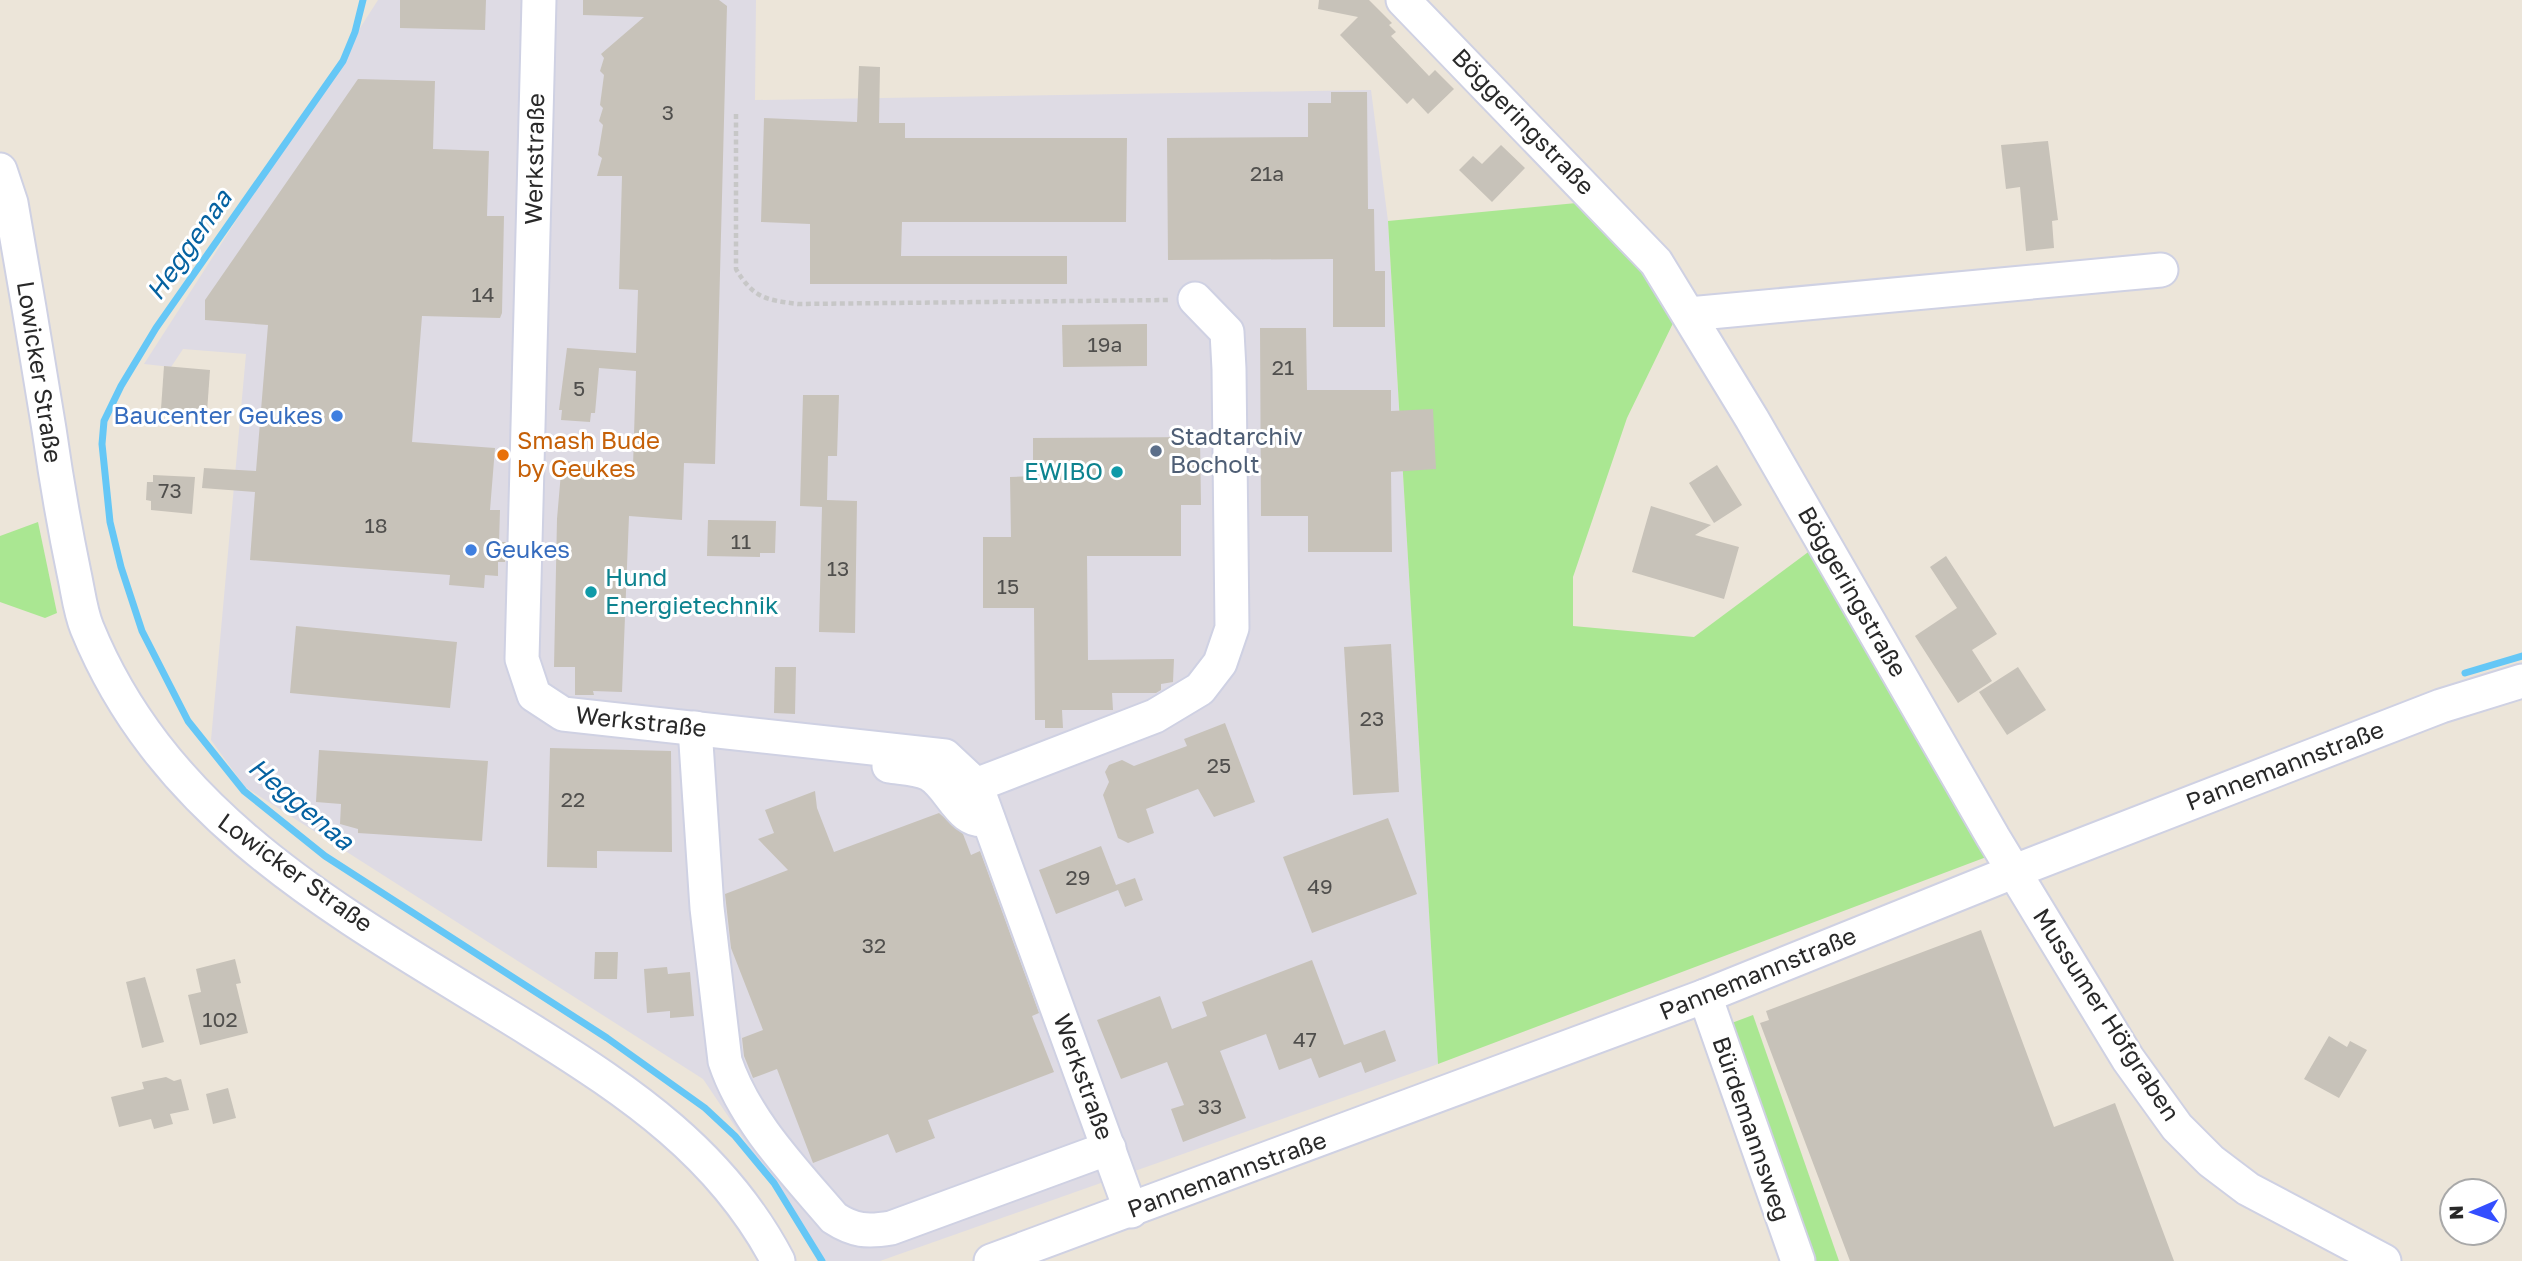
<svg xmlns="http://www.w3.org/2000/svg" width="2522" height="1261" viewBox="0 0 2522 1261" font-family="'Golos Text',sans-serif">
	<rect width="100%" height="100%" fill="#ece5d9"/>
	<!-- industrial -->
	<polygon fill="#dedbe4" points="378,0 756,0 755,100 1371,90 1388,221 1438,1064 880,1261 826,1261 703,1079 245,787 211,740 246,354 183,349 171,367 144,364"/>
	<!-- green -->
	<g fill="#aae792">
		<polygon points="1587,202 1617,236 1676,317 1627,418 1573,577 1573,626 1694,637 1815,547 1989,856 1438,1064 1388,221"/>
		<polygon points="38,522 57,613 45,618 0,602 0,536"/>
		<polygon points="1753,1015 1839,1261 1811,1261 1729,1024"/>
	</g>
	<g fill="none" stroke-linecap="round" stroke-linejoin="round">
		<!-- stream -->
		<g stroke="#65c7f6" stroke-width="7">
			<polyline points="363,0 355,32 343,61 156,328 121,386 104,421 102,444 110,522 121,567 142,631 188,721 244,791 325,856 607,1038 705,1108 735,1136 774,1183 822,1261"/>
			<polyline points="2465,673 2522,656"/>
		</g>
	</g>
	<!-- building -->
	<g fill="#c7c2b9">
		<polygon points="400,0 486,0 485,30 400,28"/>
		<polygon points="583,0 719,0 727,6 715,464 684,463 682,520 629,516 622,692 593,691 594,695 575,695 575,667 554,667 557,519 562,461 633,466 636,371 599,368 595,413 591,413 590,422 561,420 562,410 559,410 567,348 636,353 638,290 619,289 622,176 597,176 602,158 598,155 603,125 599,121 603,108 600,105 604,75 600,71 604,58 601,54 644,17 583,15"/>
		<polygon points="1319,0 1369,0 1392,23 1389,25 1396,32 1391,36 1429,76 1435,70 1454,89 1428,114 1413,98 1407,104 1340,35 1358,17 1318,9"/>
		<polygon points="859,66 880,67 879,123 905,123 905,138 1127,138 1126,222 902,222 901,256 1067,256 1067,284 810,284 810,224 761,222 764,118 857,122"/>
		<polygon points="358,79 435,81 433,149 489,151 487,216 504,216 502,313 500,318 422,316 412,442 495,448 490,510 500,510 499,542 506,542 505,562 498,562 498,576 485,575 484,588 449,585 450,575 250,560 255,492 202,488 204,468 256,471 268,325 205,320 205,300"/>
		<polygon points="1331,92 1367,92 1368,209 1374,209 1375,271 1385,271 1385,327 1333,327 1333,259 1168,260 1167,138 1308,137 1308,103 1331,103"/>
		<polygon points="2048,141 2058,220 2052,221 2054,248 2026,251 2020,187 2006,189 2001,145"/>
		<polygon points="1501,145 1525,168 1492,202 1459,170 1473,156 1482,164"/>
		<polygon points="1147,324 1147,366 1063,367 1062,325"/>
		<polygon points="1260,328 1306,328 1307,390 1391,390 1391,411 1433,409 1436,469 1391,472 1392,552 1308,552 1308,516 1261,516"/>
		<polygon points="164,366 210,370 207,412 161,409"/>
		<polygon points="803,395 839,395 837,456 828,456 827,500 857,501 855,633 819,632 822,507 800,506"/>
		<polygon points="1200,437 1201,505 1181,505 1181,556 1087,556 1088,660 1174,659 1173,682 1161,684 1161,690 1156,693 1112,693 1113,710 1062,710 1063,728 1045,728 1045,720 1035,720 1034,608 983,608 983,537 1011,537 1010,477 1033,476 1033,438"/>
		<polygon points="1717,465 1742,505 1714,523 1689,483"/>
		<polygon points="153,475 195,477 192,514 151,510 151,501 146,500 147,482 153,482"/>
		<polygon points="1651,506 1711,525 1695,535 1739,547 1724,599 1632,572"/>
		<polygon points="708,520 776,521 775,553 760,553 760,557 707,556"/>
		<polygon points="1946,556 1997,634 1972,650 1992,681 1958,703 1915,636 1957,608 1930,567"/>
		<polygon points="296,626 457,642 450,708 290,693"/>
		<polygon points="1391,644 1399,792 1353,795 1344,647"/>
		<polygon points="775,667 796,667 795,714 774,713"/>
		<polygon points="2018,667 2046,710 2007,735 1979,692"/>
		<polygon points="1225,723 1255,802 1214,817 1198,789 1146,809 1154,833 1128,843 1118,838 1103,795 1109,782 1105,772 1109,765 1122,760 1134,766 1187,746 1184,739"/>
		<polygon points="550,748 671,751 672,852 597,851 597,868 547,867"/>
		<polygon points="319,750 488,761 482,841 358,833 358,829 340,824 341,804 316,802"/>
		<polygon points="815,791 817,808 834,852 939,813 963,834 971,855 980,851 1039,1013 1032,1016 1054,1072 928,1120 935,1138 896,1153 888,1134 813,1163 777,1069 753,1078 744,1056 742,1038 763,1030 731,948 725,894 788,870 758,839 774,833 765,810"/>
		<polygon points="1388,818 1417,894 1312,933 1283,857"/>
		<polygon points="1101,846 1116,885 1135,878 1143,900 1125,907 1118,890 1056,914 1039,870"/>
		<polygon points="1981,930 2054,1127 2115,1103 2174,1261 1850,1261 1760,1023 1769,1020 1766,1011"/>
		<polygon points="595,952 618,952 617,979 594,979"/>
		<polygon points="235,959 241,983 236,984 248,1033 200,1045 188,995 201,992 196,969"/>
		<polygon points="1312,960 1344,1045 1385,1030 1396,1061 1365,1073 1361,1062 1319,1078 1311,1058 1279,1070 1266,1034 1220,1051 1246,1118 1183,1142 1171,1109 1184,1105 1167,1062 1121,1079 1097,1020 1160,996 1172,1029 1207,1016 1202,1002"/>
		<polygon points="667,967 668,974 690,972 694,1016 670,1018 670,1011 647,1013 644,969"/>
		<polygon points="145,977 164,1042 142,1048 126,982"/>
		<polygon points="2329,1036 2347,1047 2350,1041 2367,1050 2339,1098 2304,1079"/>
		<polygon points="166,1077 174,1081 181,1079 189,1110 170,1114 173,1124 154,1129 151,1119 119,1127 111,1097 144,1089 142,1082"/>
		<polygon points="228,1088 236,1118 213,1124 206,1094"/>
	</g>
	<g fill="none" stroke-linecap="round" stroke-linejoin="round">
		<!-- minor casing -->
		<g stroke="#cfd1e3" stroke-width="37">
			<g id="minor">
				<polyline points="539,0 522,659 534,695 563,714 945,756 976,785 1155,716 1200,689 1220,663 1232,628 1229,369 1227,332 1195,299"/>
				<polyline points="1403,0 1656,262 1752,419 1993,837 2128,1059 2177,1127 2211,1161 2248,1189 2384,1261"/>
				<path d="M0,170L11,203C24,278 37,354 49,429C56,478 64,525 74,573C78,591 80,611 87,628C169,829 358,922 532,1031C631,1093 722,1154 778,1261"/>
				<polyline points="1689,314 2161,270"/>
				<path d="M695,728L707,908L725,1061C745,1121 794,1171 834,1218C854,1231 867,1232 891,1228L1109,1148"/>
				<path d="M889,766C902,768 917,768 929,774C951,786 960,826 988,819"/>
				<polyline points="976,785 1131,1211"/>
				<polyline points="1705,996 1798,1261"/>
				<polyline points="991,1261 1705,996 2015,871 2441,706 2522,681"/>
			</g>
		</g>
		<!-- path -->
		<path stroke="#c7c7c7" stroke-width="4.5" stroke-dasharray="5 3.5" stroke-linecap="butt" d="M736,114V269C753,298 766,300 798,304L1169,300"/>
		<!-- minor -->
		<use href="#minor" stroke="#fff" stroke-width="33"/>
	</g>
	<!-- markers -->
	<g fill="#3f7fe0" stroke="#fff" stroke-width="2.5">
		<circle cx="337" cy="416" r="7"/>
		<circle cx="471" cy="550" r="7"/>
	</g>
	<circle fill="#5c6f8a" stroke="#fff" stroke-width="2.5" cx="1156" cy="451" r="7"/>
	<circle fill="#e8710a" stroke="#fff" stroke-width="2.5" cx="503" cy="455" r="7"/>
	<g fill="#0f9aa8" stroke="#fff" stroke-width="2.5">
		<circle cx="1117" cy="472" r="7"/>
		<circle cx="591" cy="592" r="7"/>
	</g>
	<g text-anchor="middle" stroke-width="6" stroke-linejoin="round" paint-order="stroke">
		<!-- number labels -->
		<g font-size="21" fill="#504f4d">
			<text x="668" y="120">3</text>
			<text x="1267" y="181">21a</text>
			<text x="483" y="302">14</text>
			<text x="1105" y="352">19a</text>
			<text x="1283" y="375">21</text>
			<text x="579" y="396">5</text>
			<text x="170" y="498">73</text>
			<text x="376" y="533">18</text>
			<text x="741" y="549">11</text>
			<text x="838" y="576">13</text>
			<text x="1008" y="594">15</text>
			<text x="1372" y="726">23</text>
			<text x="1219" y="773">25</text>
			<text x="573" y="807">22</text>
			<text x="1078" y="885">29</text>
			<text x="1320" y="894">49</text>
			<text x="874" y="953">32</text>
			<text x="220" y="1027">102</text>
			<text x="1305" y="1047">47</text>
			<text x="1210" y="1114">33</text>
		</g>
		<!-- street labels -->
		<g font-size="24" fill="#292929" stroke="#fff">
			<text transform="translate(1523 122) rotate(46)" y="8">Böggeringstraße</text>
			<text transform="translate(535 159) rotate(-89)" y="8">Werkstraße</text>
			<text transform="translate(39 372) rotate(81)" y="8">Lowicker Straße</text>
			<text transform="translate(1852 592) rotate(60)" y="8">Böggeringstraße</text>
			<text transform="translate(641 722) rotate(6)" y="8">Werkstraße</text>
			<text transform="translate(2285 766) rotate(-21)" y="8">Pannemannstraße</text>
			<text transform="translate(295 873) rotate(36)" y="8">Lowicker Straße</text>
			<text transform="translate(1758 974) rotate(-22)" y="8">Pannemannstraße</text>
			<text transform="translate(2106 1015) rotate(57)" y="8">Mussumer Höfgraben</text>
			<text transform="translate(1083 1077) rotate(70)" y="8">Werkstraße</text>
			<text transform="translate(1751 1129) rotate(71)" y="8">Bürdemannsweg</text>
			<text transform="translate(1227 1175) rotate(-20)" y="8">Pannemannstraße</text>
		</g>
		<!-- shop labels -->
		<g font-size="24" fill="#366cbe" stroke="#fff" text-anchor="end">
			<text x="323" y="424">Baucenter Geukes</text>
			<text x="485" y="558" text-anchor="start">Geukes</text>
		</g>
		<!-- service labels -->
		<g font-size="24" fill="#4e5e75" stroke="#fff" text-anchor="start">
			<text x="1170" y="445">Stadtarchiv<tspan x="1170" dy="28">Bocholt</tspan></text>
		</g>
		<!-- food labels -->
		<g font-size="24" fill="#c56008" stroke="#fff" text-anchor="start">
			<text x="517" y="449">Smash Bude<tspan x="517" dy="28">by Geukes</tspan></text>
		</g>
		<!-- culture labels -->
		<g font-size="24" fill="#0d838f" stroke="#fff" text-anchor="end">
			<text x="1103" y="480">EWIBO</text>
			<text x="605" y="586" text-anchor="start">Hund<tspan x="605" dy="28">Energietechnik</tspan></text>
		</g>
		<!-- water labels -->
		<g font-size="26" font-style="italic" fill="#0562a1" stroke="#fff">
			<text transform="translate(189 245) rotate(-55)" y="9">Heggenaa</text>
			<text transform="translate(301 804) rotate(40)" y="9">Heggenaa</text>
		</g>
	</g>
	<!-- north arrow -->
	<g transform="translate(2473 1212) rotate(268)"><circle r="33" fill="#ffffff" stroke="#a9a9a9" stroke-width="2"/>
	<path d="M0-5L12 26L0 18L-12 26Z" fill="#344eff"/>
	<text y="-10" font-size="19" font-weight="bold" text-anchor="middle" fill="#292929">N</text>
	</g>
</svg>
